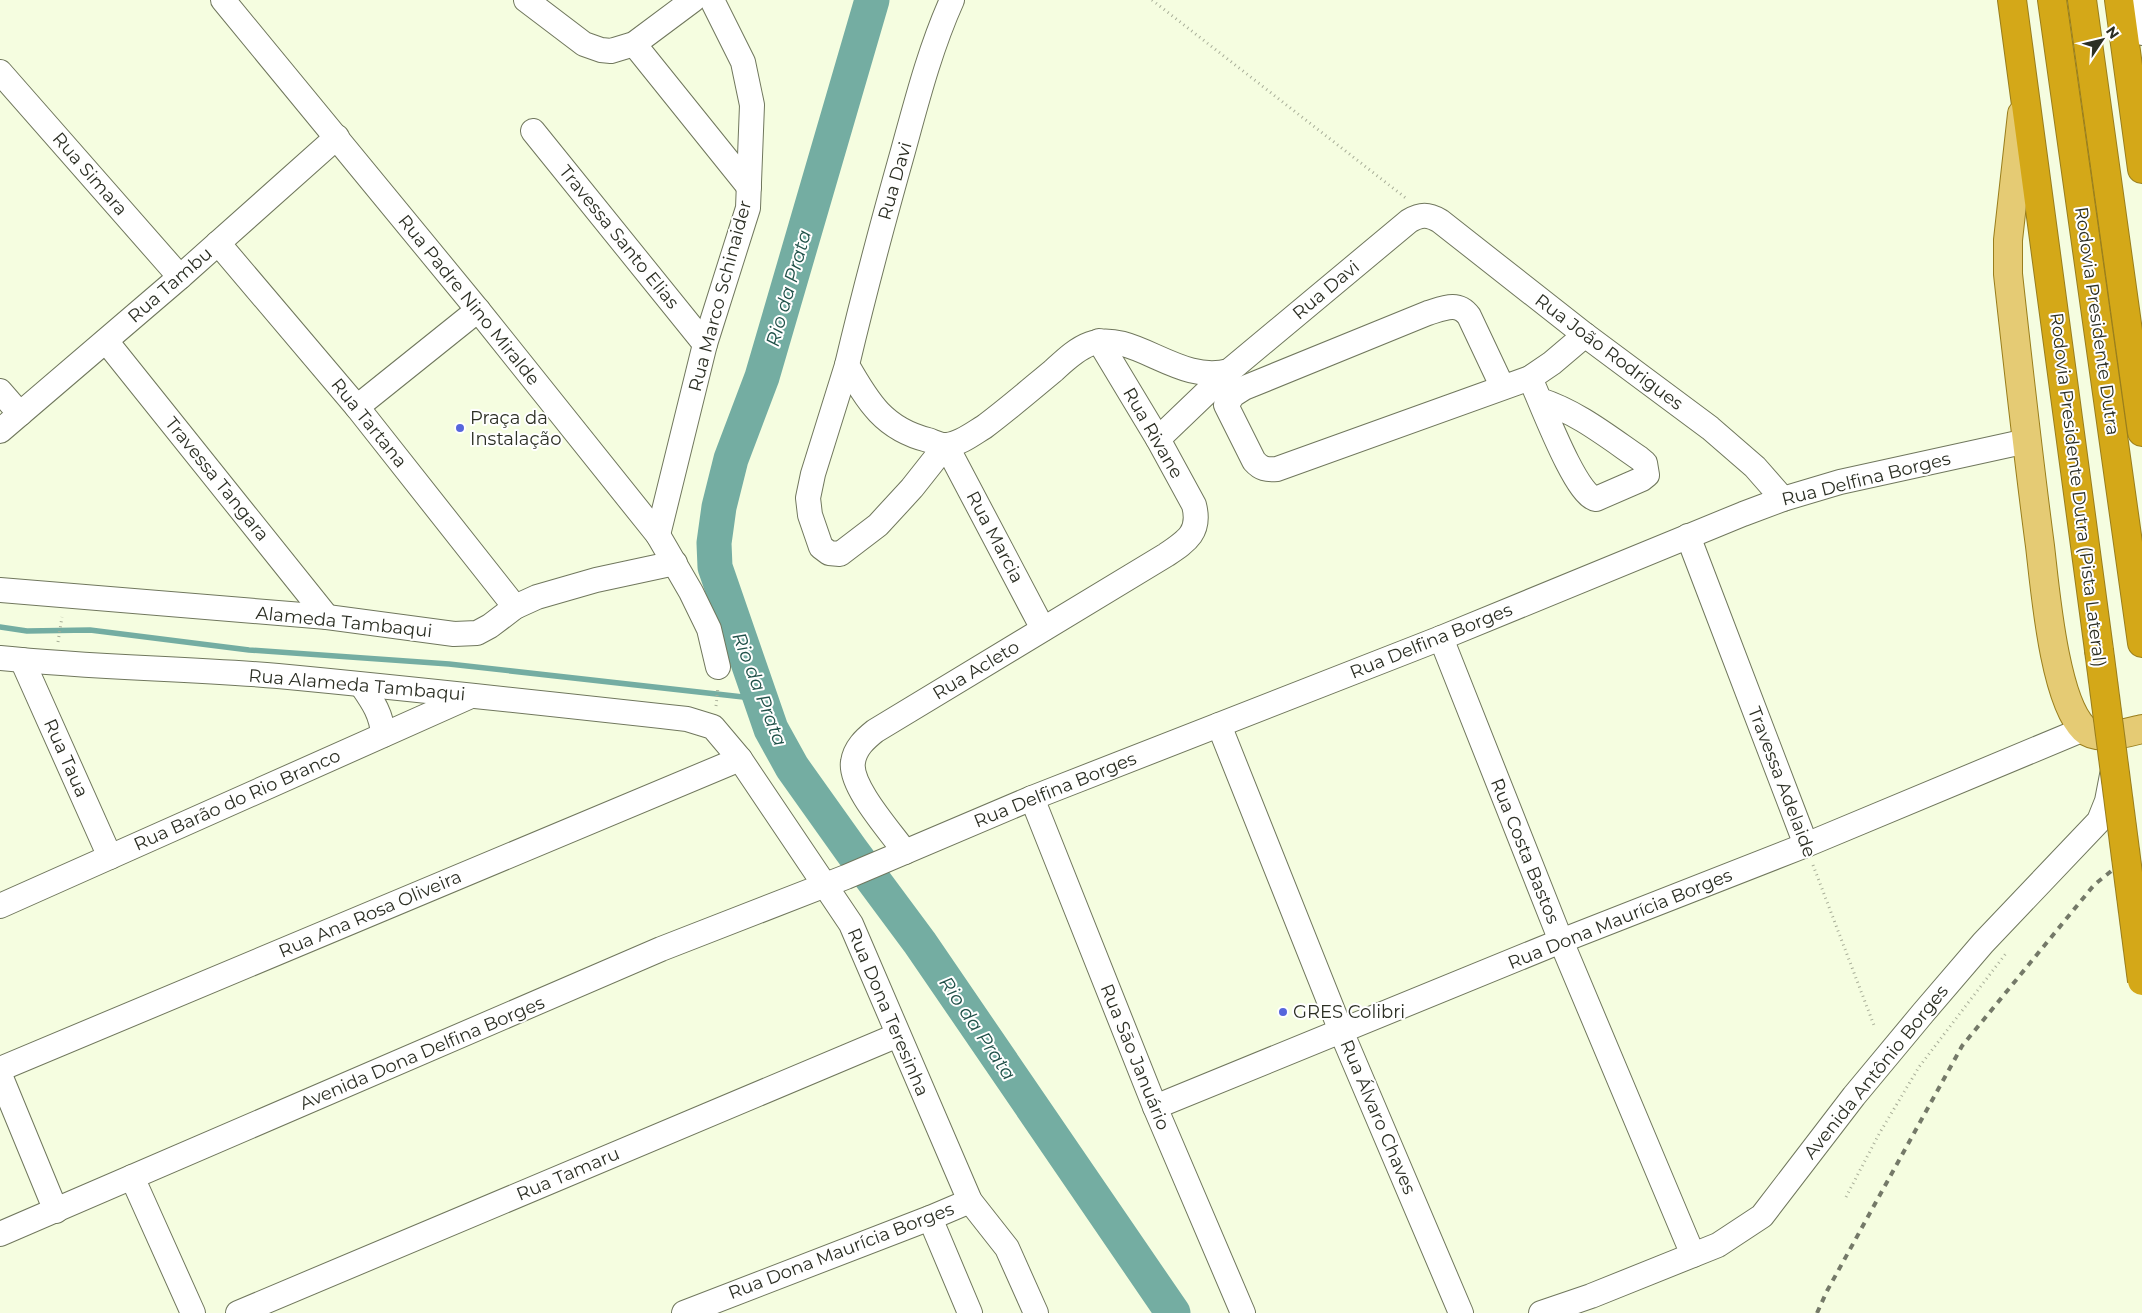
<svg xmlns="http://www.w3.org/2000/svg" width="2142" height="1313" viewBox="0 0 2142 1313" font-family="Montserrat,sans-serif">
	<rect width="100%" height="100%" fill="#f5fde0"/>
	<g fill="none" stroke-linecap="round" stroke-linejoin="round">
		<!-- stream -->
		<polyline stroke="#74ada2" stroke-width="5.5" points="0,627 27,631 90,630 249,650 449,664 761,699"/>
		<!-- river -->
		<polyline stroke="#74ada2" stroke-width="35" points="872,0 762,377 731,459 719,507 714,543 715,567 771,729 792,767 851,850 920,943 1173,1313"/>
		<!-- minor casing -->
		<g stroke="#70775d" stroke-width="26">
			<g id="minor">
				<polyline points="223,0 478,310 658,535 691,592 709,629 718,667"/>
				<polyline points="526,0 584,44 601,50 611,51 634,44 693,0"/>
				<path d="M952,0C930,49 917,100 903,151C883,222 864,293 847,365C868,402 884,429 928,440C934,442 941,446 947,445C960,444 974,433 984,427C1008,409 1030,390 1053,371C1064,361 1076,349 1090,344C1133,329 1178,385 1229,371"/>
				<polyline points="2130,0 2142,33"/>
				<polyline points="634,44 749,187"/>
				<polyline points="0,72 180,277"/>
				<polyline points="533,131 705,344"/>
				<polyline points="218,243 357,407 515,607"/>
				<polyline points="106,341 327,617"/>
				<polyline points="847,365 813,474 808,498 810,515 821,547 829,553 840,554 878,525 912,488 946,445 1043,629"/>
				<path d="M1530,378C1540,399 1576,497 1596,499L1642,479L1647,475L1645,463L1639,458C1607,436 1577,412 1540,400"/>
				<path d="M1502,386L1469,316C1458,301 1444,308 1428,313L1244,388L1233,395L1226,405L1254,461C1261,469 1267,470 1277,469L1530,378L1552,363L1585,335"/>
				<polyline points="0,391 20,414"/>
				<polyline points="357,407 478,310"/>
				<polyline points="0,431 180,277 337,137"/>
				<path d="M1158,439L1229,371L1409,221C1421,214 1428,214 1440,221L1585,335L1710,428L1755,467L1783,499"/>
				<polyline points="658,535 705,344 748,208 752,105 743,62 712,0"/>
				<polyline points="1688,536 1806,845"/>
				<polyline points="0,590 327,617 454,634 477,633 490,626 515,607 537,597 596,580 675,563"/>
				<polyline points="1441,638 1561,941 1693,1255"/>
				<path d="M0,658C93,668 186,668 278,676C415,689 551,704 687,719L713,727L740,759L851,924L970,1201L1007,1248L1036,1313"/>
				<polyline points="22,660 110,857"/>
				<path d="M362,686C373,702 382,715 383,735"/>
				<polyline points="1219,725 1341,1031 1461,1313"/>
				<polyline points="1032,798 1155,1107 1243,1313"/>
				<path d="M905,852C891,832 849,786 853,762C855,748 865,739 875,731L1166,555C1187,541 1201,532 1194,505L1158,439L1099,341"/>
				<polyline points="0,906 471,696"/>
				<polyline points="0,1069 740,759"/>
				<polyline points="0,1075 56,1211"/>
				<polyline points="1155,1107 1561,941 1806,845 2084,729"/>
				<polyline points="132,1177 193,1313"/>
				<polyline points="930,1218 970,1313"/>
				<polyline points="0,1234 661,949 846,877 1032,798 1441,638 1743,514 1783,499 1840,482 2027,441"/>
				<polyline points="238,1313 898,1035"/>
				<polyline points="684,1313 930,1218 970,1201"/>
				<polyline points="1541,1313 1591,1296 1718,1245 1762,1216 1854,1096 1923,1013 1983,943 2099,821 2107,801 2112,775"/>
			</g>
		</g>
		<!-- major casing -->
		<g stroke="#997e1c" stroke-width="30">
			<path id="major" d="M2022,114L2008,240V274C2018,365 2028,456 2040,546C2045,588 2054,700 2084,729C2097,742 2126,733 2142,729"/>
		</g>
		<!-- highway casing -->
		<g stroke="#997e1c" stroke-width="30">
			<g id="highway">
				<polyline points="2012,0 2099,650"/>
				<polyline points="2052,0 2142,643"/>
				<polyline points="2082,0 2142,432"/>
				<polyline points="2119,0 2142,169"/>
			</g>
		</g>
		<!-- path -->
		<g stroke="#a8ae98" stroke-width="3" stroke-dasharray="1 4" stroke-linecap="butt">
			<polyline points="1152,0 1407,199"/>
			<polyline points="58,642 62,617"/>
			<polyline points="716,706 718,687"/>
			<polyline points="1813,865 1875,1028"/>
			<polyline points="1846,1197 1879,1134 1919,1067 2007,952"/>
		</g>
		<!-- minor -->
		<use href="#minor" stroke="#fff" stroke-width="24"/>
		<!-- major -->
		<use href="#major" stroke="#e5cb74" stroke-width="28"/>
		<!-- highway -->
		<use href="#highway" stroke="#d4a818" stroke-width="28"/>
		<!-- rail -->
		<polyline stroke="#747968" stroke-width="4" stroke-dasharray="6 6" stroke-linecap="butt" points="1817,1313 1827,1291 1962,1046 2094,885 2142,846"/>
		<!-- highway-bridge casing -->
		<g stroke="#997e1c" stroke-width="30" stroke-linecap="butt">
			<polyline id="highway-bridge" points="2099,650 2142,981"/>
		</g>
		<!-- highway-bridge -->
		<use href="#highway-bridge" stroke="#d4a818" stroke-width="28"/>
	</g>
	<!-- markers -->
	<g fill="#5666dc" stroke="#fff" stroke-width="2">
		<circle cx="460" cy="428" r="5"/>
		<circle cx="1283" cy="1012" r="5"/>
	</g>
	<g text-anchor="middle" stroke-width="4" stroke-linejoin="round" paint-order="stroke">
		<!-- street labels -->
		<g font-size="18" fill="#2c2f24" stroke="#fff">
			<text transform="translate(90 174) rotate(49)" y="6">Rua Simara</text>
			<text transform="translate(895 181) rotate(-74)" y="6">Rua Davi</text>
			<text transform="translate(619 237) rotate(51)" y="6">Travessa Santo Elias</text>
			<text transform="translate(170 285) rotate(-41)" y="6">Rua Tambu</text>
			<text transform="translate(1326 290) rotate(-40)" y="6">Rua Davi</text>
			<text transform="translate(720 296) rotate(-75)" y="6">Rua Marco Schinaider</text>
			<text transform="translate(469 300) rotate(51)" y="6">Rua Padre Nino Miralde</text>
			<text transform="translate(2097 321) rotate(82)" y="6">Rodovia Presidente Dutra</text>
			<text transform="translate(1609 352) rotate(37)" y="6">Rua João Rodrigues</text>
			<text transform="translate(369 423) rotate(51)" y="6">Rua Tartana</text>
			<text transform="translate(1153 433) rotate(60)" y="6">Rua Rivane</text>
			<text transform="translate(217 479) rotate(51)" y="6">Travessa Tangara</text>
			<text transform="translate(1866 479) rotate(-14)" y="6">Rua Delfina Borges</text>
			<text transform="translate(2078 490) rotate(83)" y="6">Rodovia Presidente Dutra (Pista Lateral)</text>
			<text transform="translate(995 537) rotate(62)" y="6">Rua Marcia</text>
			<text transform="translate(344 622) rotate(6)" y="6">Alameda Tambaqui</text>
			<text transform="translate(1431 641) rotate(-22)" y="6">Rua Delfina Borges</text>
			<text transform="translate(976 670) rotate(-31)" y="6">Rua Acleto</text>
			<text transform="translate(357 685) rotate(5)" y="6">Rua Alameda Tambaqui</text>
			<text transform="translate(66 758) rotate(66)" y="6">Rua Taua</text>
			<text transform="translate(1782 782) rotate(69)" y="6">Travessa Adelaide</text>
			<text transform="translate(1055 790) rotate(-22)" y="6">Rua Delfina Borges</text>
			<text transform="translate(237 800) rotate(-24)" y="6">Rua Barão do Rio Branco</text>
			<text transform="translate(1525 851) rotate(68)" y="6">Rua Costa Bastos</text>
			<text transform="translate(370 914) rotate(-23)" y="6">Rua Ana Rosa Oliveira</text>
			<text transform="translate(1620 919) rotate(-22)" y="6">Rua Dona Maurícia Borges</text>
			<text transform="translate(888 1012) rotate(67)" y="6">Rua Dona Teresinha</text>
			<text transform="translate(422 1053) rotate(-23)" y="6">Avenida Dona Delfina Borges</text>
			<text transform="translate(1135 1057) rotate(68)" y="6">Rua Sāo Januário</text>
			<text transform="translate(1876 1072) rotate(-51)" y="6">Avenida Antônio Borges</text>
			<text transform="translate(1378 1117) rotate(67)" y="6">Rua Álvaro Chaves</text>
			<text transform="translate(568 1174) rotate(-23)" y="6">Rua Tamaru</text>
			<text transform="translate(841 1251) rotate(-21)" y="6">Rua Dona Maurícia Borges</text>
		</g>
		<!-- poi labels -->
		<g font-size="18" fill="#2c2f24" stroke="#fff" text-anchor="start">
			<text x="470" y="424">Praça da<tspan x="470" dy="21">Instalação</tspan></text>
			<text x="1293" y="1018">GRES Colibri</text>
		</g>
		<!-- water labels -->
		<g font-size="19" font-style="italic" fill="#205149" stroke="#fff">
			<text transform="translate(788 288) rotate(-74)" y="7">Rio da Prata</text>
			<text transform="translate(760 689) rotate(69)" y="7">Rio da Prata</text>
			<text transform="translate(978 1028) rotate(56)" y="7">Rio da Prata</text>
		</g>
	</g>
	<!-- north arrow -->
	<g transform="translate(2102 40) rotate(55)" stroke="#ffffff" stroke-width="4" paint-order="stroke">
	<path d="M0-4L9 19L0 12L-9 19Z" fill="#2c2f24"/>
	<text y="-8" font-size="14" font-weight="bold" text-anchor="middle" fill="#2c2f24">N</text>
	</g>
</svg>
